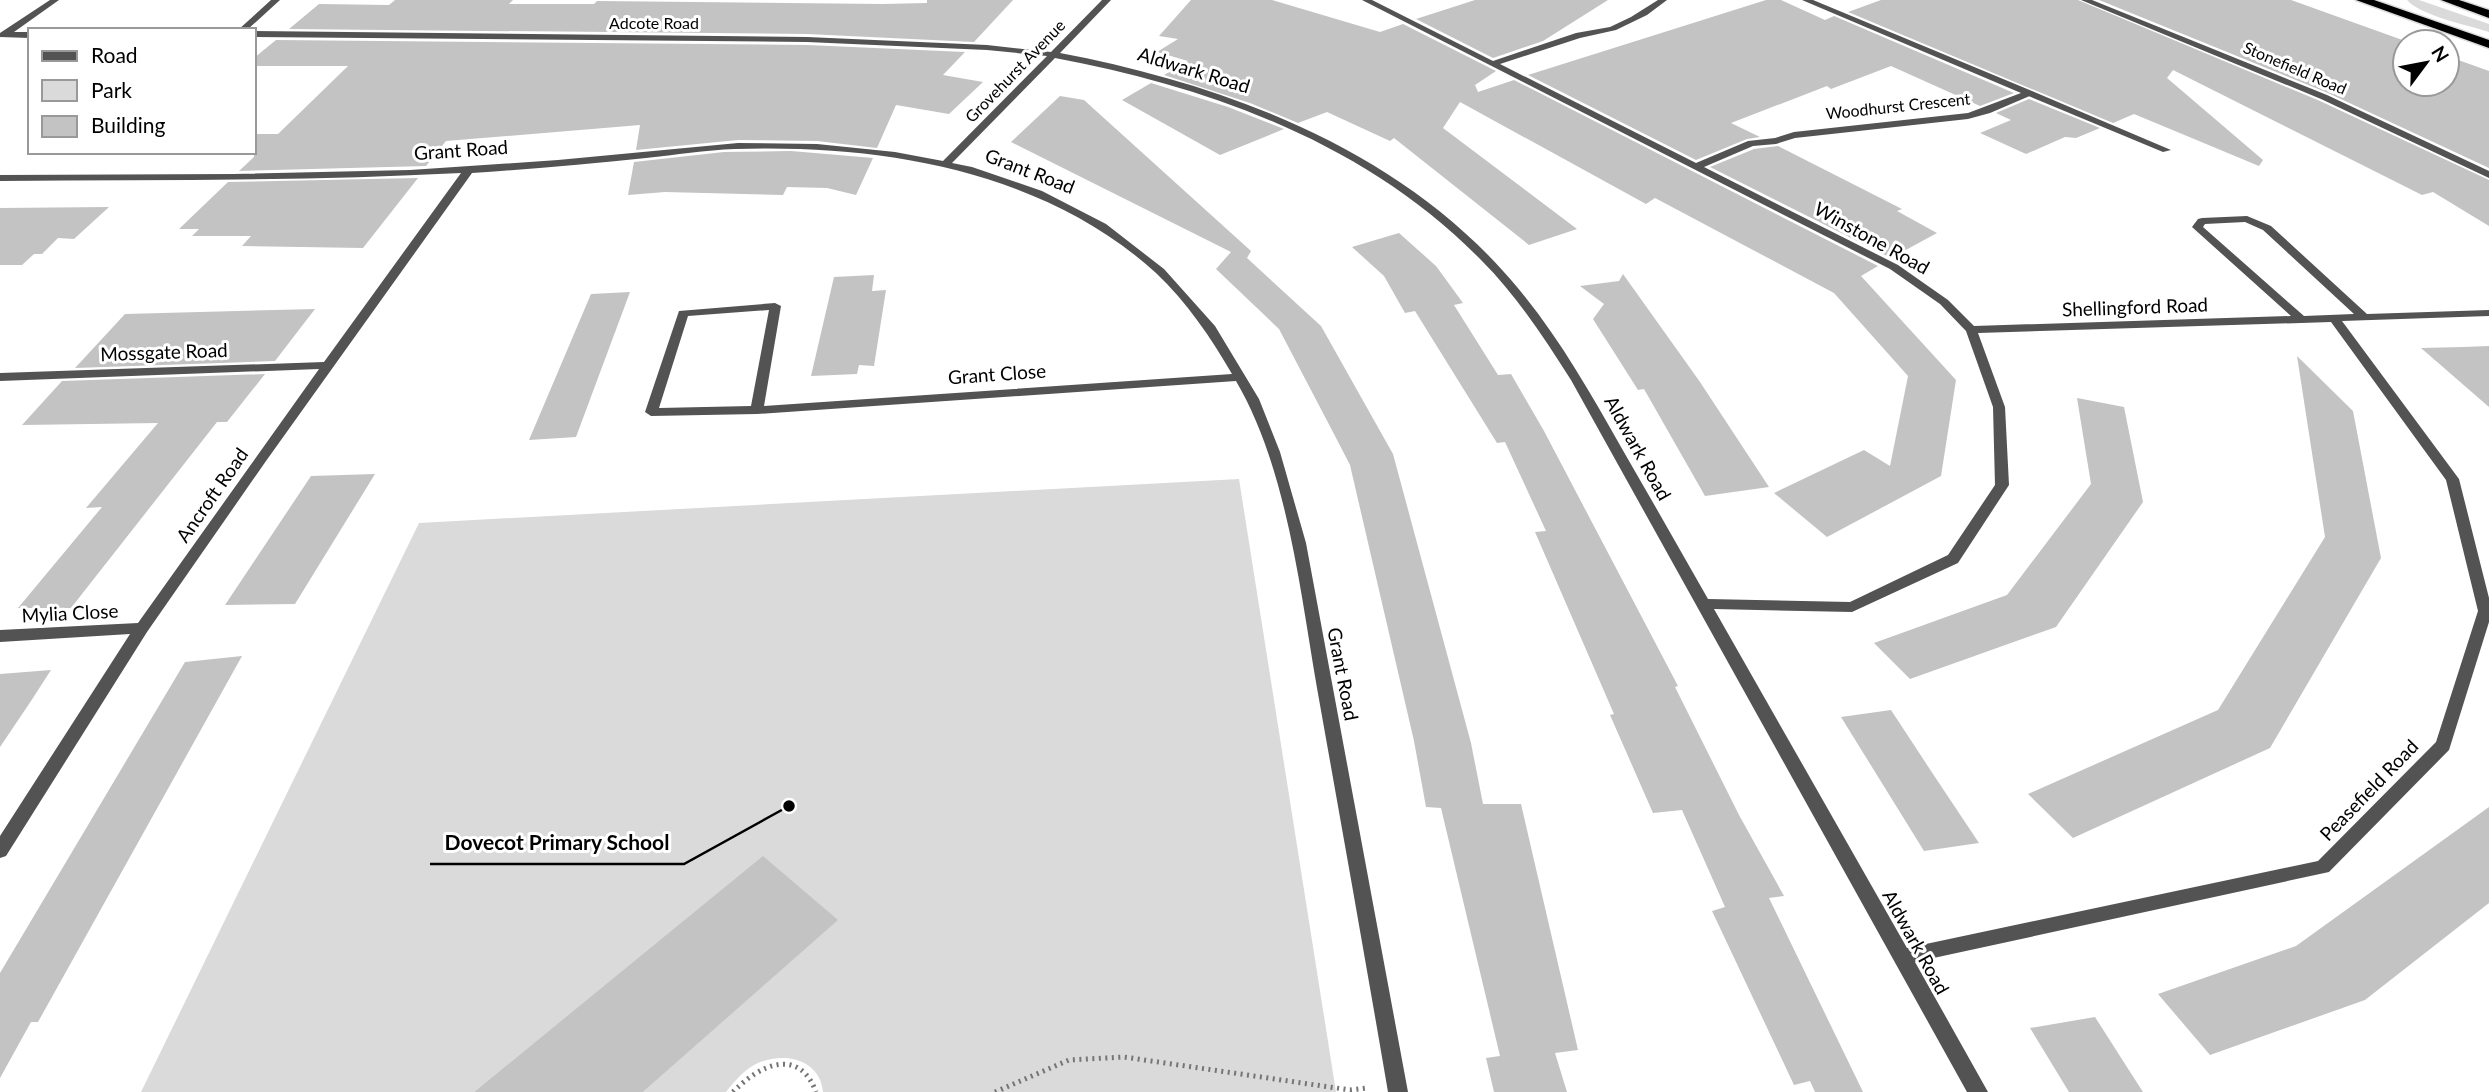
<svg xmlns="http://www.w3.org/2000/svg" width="2489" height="1092" viewBox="0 0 2489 1092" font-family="Lato,sans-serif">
	<rect width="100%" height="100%" fill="#fff"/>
	<!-- green -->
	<g fill="#dadada">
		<path d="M2407,0H2419L2489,24V32C2468,25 2421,16 2407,0Z"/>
		<path d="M1239,479L1336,1092H823C820,1057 780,1051 754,1065C742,1072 734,1082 726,1092H643L837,920L763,857L474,1092H141L419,523Z"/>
	</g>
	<!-- building -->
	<g fill="#c3c3c3">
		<polygon points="395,0 513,0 509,4 594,4 597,1 883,4 927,3 927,0 1013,0 974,42 807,34 289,29 319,4 389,5"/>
		<polygon points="1191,0 1272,0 1380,32 1403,24 1496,71 1475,85 1478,92 1514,80 1878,266 1861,276 1956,380 1941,476 1827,537 1774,493 1864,450 1890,466 1908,376 1834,293 1655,198 1646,204 1460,102 1443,128 1577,229 1529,245 1394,138 1390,141 1327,112 1298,123 1250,103 1164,75 1188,61 1157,52 1178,39 1159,36"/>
		<polygon points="1475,0 1608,0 1543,41 1493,58 1416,19"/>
		<polygon points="1766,0 1781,0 1825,20 1834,16 2014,93 1980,106 1891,66 1831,89 1827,86 1731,123 1760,137 1747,139 1696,160 1528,75"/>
		<polygon points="1881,0 2078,0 2320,101 2489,180 2489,226 2433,192 2422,195 2173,70 2167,78 2263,160 2259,166 2134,114 2113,123 1848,12"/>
		<polygon points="2099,0 2291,0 2408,42 2405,42 2405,84 2447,84 2447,56 2489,71 2489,168 2328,93"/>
		<polygon points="276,40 807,45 965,52 943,75 983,82 949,114 896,105 877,148 817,141 738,140 636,150 640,125 446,141 426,166 239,171 254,157 254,134 278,134 348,66 254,66 254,58"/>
		<polygon points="1151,83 1228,107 1284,129 1220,155 1122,100"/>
		<polygon points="1060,96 1084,100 1251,251 1247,258 1321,326 1393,454 1471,743 1483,804 1521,804 1578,1050 1555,1053 1567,1092 1494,1092 1486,1058 1500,1056 1441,808 1426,807 1414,741 1350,465 1334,434 1279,329 1216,269 1231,252 1011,142"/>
		<polygon points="2029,99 2100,128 2076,138 2065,137 2026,154 1980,133 2011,120 1996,113"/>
		<polygon points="1778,146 1902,209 1897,211 1937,233 1891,258 1710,167 1754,149"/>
		<polygon points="791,151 873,158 856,195 827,188 787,187 783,195 665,192 628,195 634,162 724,152"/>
		<polygon points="418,178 363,248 242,246 251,236 192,236 199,229 179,229 228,182"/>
		<polygon points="109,207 74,239 58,238 42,254 34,254 22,265 0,265 0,208"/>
		<polygon points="1399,233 1436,266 1463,303 1454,305 1498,375 1511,374 1544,431 1678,686 1675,687 1739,815 1784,896 1769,898 1863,1092 1815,1092 1810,1081 1794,1085 1712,911 1725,907 1682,810 1653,813 1610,715 1614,714 1535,532 1546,531 1505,442 1497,443 1415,311 1405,313 1384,276 1352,247"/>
		<polygon points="1623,274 1700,382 1769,487 1705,496 1644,389 1638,390 1593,319 1604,304 1580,286 1619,281"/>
		<polygon points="874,275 872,291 886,290 874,366 859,365 857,374 811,376 834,277"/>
		<polygon points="630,292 576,437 529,440 591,294"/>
		<polygon points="315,309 275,361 75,368 125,314"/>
		<polygon points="2489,346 2489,407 2421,348 2463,347"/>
		<polygon points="2297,356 2353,411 2381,558 2270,748 2073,838 2028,794 2218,710 2325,537"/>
		<polygon points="265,374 227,422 217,422 71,608 18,608 102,507 86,508 158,423 22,425 62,381"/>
		<polygon points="2077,398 2124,407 2143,502 2056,627 1910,679 1874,643 2007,595 2091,484"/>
		<polygon points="375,474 295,604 225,605 311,476"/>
		<polygon points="242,656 38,1022 31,1022 0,1078 0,973 185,662"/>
		<polygon points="51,670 31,701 0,747 0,674"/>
		<polygon points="1891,710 1933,774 1979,843 1924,851 1841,717"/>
		<polygon points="2489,807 2489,903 2365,1000 2210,1055 2158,994 2296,946"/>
		<polygon points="763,856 838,920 643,1092 474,1092"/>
		<polygon points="2095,1017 2125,1064 2143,1092 2069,1092 2030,1028"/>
	</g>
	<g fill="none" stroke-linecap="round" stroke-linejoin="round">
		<!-- highway casing -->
		<g stroke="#dbdbdb" stroke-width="3">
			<g id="highway">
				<polygon points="2356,0 2374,0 2489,40 2489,48"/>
				<polygon points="2441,0 2459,0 2489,10 2489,18"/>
			</g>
		</g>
		<!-- path -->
		<g stroke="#757575" stroke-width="5" stroke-dasharray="2 4.5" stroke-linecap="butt">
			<path d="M733,1092C759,1065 799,1046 816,1092"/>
			<polyline points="995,1092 1069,1060 1124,1057 1350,1090 1367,1088"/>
		</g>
		<!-- lane -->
		<polygon fill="#535353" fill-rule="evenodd" points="2026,91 2032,91 2171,150 2163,152 2026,95"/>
		<!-- street -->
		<g fill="#535353" fill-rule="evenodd">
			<polygon points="50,0 59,0 14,32 30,32 30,38 0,37 0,33"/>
			<polygon points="271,0 280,0 247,30 238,30"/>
			<path d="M1102,0H1111L1060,53C1229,85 1404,151 1517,287C1558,336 1590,392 1621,447C1650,497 1679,548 1708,599L1850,602L1948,555L1995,485L1993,407L1966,331L1940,304L1890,269L1362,0H1372L1493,61L1576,33L1610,27L1631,17L1658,0H1667L1647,15L1616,30L1580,38L1500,64L1696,163L1748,141L1775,138L1794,132L1968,113L2021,93L1802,0H1813L2032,91V95L1990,113L1968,119L1795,138L1776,144L1753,146L1704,167L1898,265L1948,300L1974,326L2291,316L2192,227L2198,219L2202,218L2247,216L2271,226L2367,314L2489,310V316L2342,321L2459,479L2489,598V622L2449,750L2329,872L1915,962L1988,1092H1967L1571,380C1544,338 1517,296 1482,261C1368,144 1211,87 1055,58L952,163L972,167L1042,191L1106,224L1164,269L1215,326L1259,399L1280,452L1306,543L1408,1092H1388C1365,957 1341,823 1317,688C1300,590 1287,468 1236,381L757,414L651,416L645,412L679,311L775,303L781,306L764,406L1232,374C1211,338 1187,302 1156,273C1044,171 883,144 735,149C705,150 676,155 646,158C588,164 530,169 472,173L266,461L147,632L6,856L0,858V836L130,634L0,642V630L138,623L319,369L0,381V373L324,362L461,173C308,181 154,180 0,181V175L234,174L410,170L558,160L738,143L817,144L895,152L943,161L1047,56L987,50L807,42L254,37V31L807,37L987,45L1051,52ZM2245,222L2263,230L2354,314L2304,316L2203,227L2205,224ZM769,310L751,406L659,408L688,316ZM2331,322L2446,480L2478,611L2436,742L2318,861L1907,948L1714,609L1852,612L1958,563L2009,485L2005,407L1978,333Z"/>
			<polygon points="2081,0 2092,0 2327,95 2489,171 2489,178 2321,99"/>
		</g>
		<!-- highway -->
		<use href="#highway" fill="#000" fill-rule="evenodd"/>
	</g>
	<g text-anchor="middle" stroke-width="6" stroke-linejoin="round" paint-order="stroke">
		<!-- far-street labels -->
		<g font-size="16" fill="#000" stroke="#fff">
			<text x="654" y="29">Adcote Road</text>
			<text transform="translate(2295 68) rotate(23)" y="6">Stonefield Road</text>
			<text transform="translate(1015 71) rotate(-46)" y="6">Grovehurst Avenue</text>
			<text transform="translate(1898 106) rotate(-6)" y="6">Woodhurst Crescent</text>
		</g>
		<!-- street labels -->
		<g font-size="19" fill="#000" stroke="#fff">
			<text transform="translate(1194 70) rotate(17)" y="7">Aldwark Road</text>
			<text transform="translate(461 150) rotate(-4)" y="7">Grant Road</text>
			<text transform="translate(1030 171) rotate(21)" y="7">Grant Road</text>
			<text transform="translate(1872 238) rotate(29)" y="7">Winstone Road</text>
			<text transform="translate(2135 307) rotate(-2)" y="7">Shellingford Road</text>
			<text transform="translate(164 352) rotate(-2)" y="7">Mossgate Road</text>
			<text transform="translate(997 374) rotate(-4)" y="7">Grant Close</text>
			<text transform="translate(1638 448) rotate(61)" y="7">Aldwark Road</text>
			<text transform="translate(212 495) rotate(-55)" y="7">Ancroft Road</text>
			<text transform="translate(70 613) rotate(-3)" y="7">Mylia Close</text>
			<text transform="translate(1343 674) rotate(79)" y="7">Grant Road</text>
			<text transform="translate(2369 790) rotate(-46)" y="7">Peasefield Road</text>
			<text transform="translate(1916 942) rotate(61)" y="7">Aldwark Road</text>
		</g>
	</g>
	<!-- callouts -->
	<path fill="none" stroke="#000" stroke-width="2.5" d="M789 806L684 864H430"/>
	<circle fill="#000" stroke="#fff" stroke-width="2.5" cx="789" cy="806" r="7"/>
	<g font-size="21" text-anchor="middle" font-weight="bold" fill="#000" stroke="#fff" stroke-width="6" stroke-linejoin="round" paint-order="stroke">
		<text x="557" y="850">Dovecot Primary School</text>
	</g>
	<!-- legend -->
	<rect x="28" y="28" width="228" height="126" fill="#ffffff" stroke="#999999" stroke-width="2"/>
	<rect x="42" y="51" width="35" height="10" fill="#535353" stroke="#999999" stroke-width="2"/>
	<text x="91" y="63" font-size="21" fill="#000000">Road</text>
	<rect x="42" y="80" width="35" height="21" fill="#dadada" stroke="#999999" stroke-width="2"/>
	<text x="91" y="98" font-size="21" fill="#000000">Park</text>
	<rect x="42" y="116" width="35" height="21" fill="#c3c3c3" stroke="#999999" stroke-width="2"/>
	<text x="91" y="133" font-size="21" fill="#000000">Building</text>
	<!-- north arrow -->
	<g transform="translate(2426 63) rotate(58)"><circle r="33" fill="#ffffff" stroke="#999999" stroke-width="2"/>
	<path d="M0-5L12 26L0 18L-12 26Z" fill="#000000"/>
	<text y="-10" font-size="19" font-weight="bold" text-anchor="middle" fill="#000000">N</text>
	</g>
</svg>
